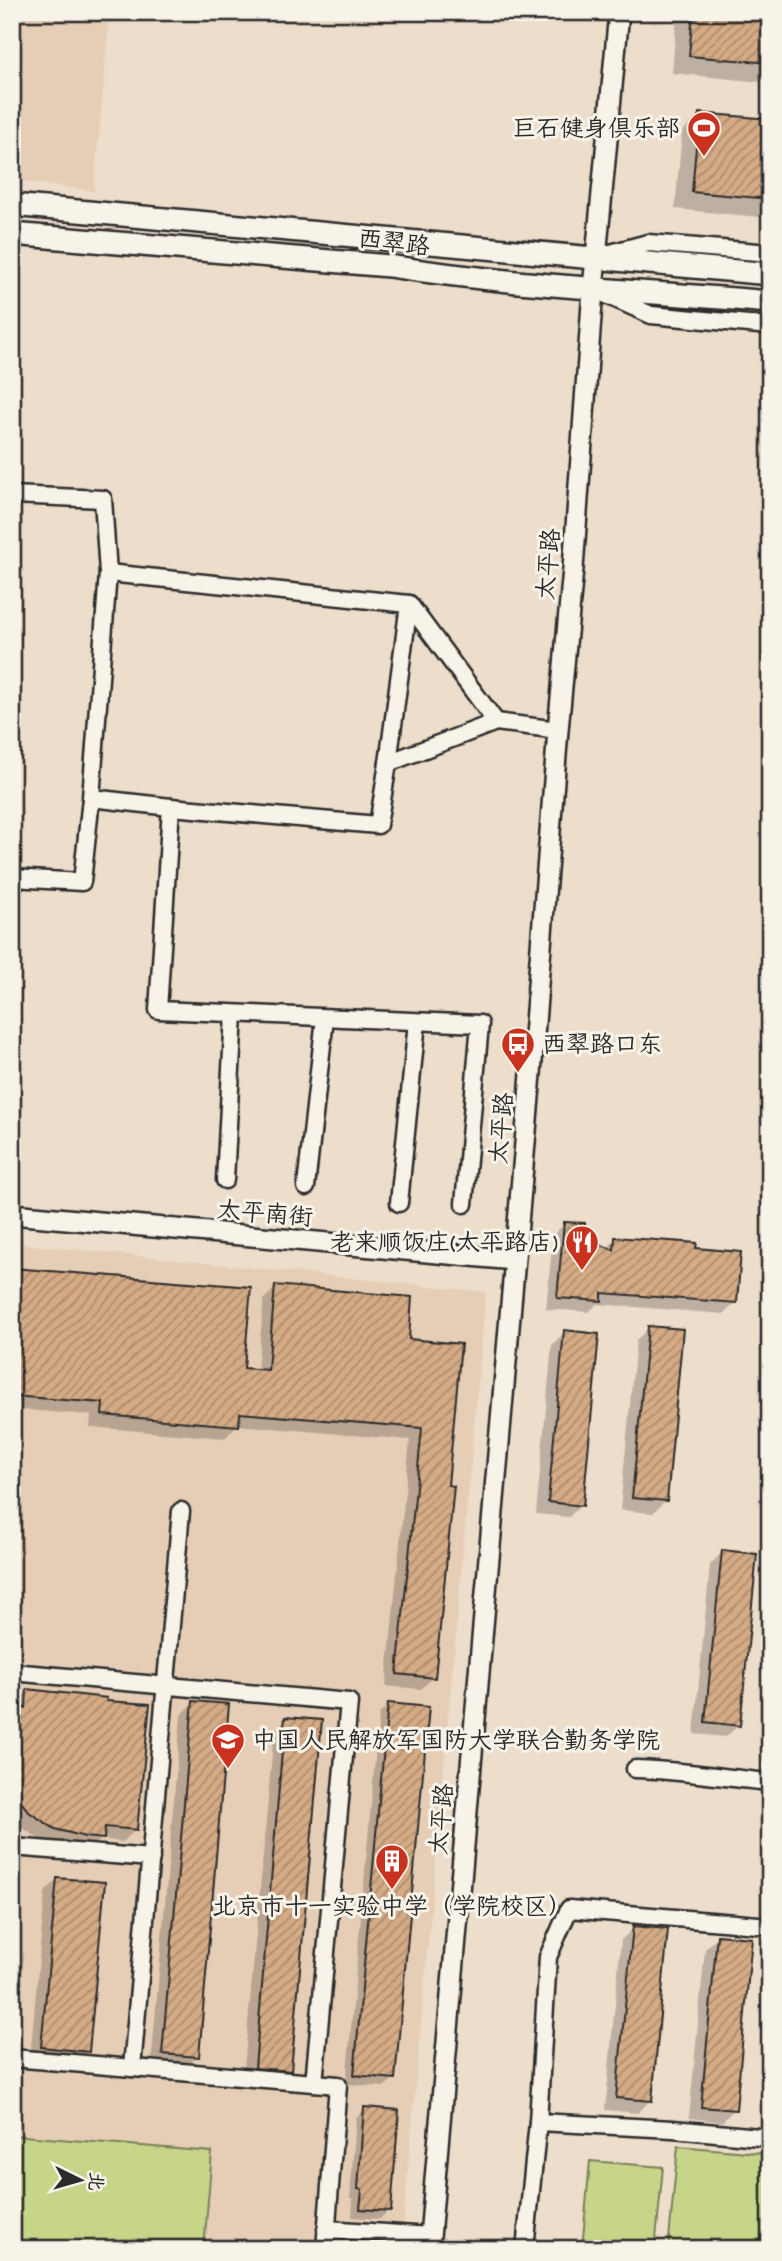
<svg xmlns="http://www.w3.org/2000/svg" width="782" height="2261" viewBox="0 0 782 2261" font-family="Dekko,'LXGW WenKai TC',sans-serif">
	<defs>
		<pattern id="building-hatch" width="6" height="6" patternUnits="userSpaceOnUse" patternTransform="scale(1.75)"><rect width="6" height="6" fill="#d5ab86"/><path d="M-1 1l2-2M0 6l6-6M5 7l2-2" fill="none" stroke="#ad8b6e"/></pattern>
	</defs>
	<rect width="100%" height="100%" fill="#edddcb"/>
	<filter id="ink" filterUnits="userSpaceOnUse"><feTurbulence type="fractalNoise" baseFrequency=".0143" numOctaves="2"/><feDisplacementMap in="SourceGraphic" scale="14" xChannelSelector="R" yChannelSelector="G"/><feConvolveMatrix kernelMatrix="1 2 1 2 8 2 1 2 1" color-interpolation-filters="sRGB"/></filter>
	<g filter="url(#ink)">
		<!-- built -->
		<g fill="#e6ceb6">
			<polygon points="12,12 110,12 94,191 12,180"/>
			<polygon points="12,1243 486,1292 401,2249 12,2249"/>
		</g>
		<!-- green -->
		<g fill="#c7d589" stroke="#79805a" stroke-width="2">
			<polygon points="12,2135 212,2152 204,2249 12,2249"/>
			<polygon points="678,2146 770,2154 770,2249 668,2249"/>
			<polygon points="590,2161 663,2167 655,2249 582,2249"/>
		</g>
		<!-- shadow -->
		<g fill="#0003">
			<polygon points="677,12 770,12 770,73 761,82 672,73"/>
			<polygon points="700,114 770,121 770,258 766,258 770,218 675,209 682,132"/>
			<polygon points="565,1223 583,1239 606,1249 616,1239 695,1250 736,1302 724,1314 597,1304 589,1312 546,1309 553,1235"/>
			<polygon points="12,1270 242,1370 257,1371 264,1299 276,1287 407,1340 446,1486 433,1677 421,1689 386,1686 410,1440 237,1425 225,1438 90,1427 91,1415 12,1409"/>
			<polygon points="649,1328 665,1501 653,1513 620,1510 636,1340"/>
			<polygon points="565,1332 581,1505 569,1517 536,1514 552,1345"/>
			<polygon points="722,1552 739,1725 726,1737 694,1734 710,1565"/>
			<polygon points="28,1691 136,1829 123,1842 101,1839 90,1850 42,1841 17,1824 12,1818 12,1718 14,1716 15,1703"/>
			<polygon points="194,1703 197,2056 184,2069 151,2066 181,1715"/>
			<polygon points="389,1705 394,2078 384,2087 346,2084 379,1714"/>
			<polygon points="286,1719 289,2070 277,2082 243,2080 274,1731"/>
			<polygon points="57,1880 87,2051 75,2063 30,2059 45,1892"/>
			<polygon points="634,1928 650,2100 638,2113 605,2110 621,1940"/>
			<polygon points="718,1936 734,2109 722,2122 689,2118 705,1949"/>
			<polygon points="365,2109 389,2210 380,2219 352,2217 353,2198 350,2198 356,2118"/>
		</g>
		<!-- building -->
		<g fill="url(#building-hatch)" stroke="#2b2b2b" stroke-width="2">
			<polygon points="693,12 770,12 770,63 689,56"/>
			<polygon points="699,113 770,119 770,199 692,192"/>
			<polygon points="564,1222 585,1223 584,1238 614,1250 615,1237 697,1243 696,1248 741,1252 737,1303 602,1293 602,1301 557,1298"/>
			<polygon points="12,1268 251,1287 244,1368 268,1370 275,1285 412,1297 409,1339 461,1344 448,1485 454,1486 435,1678 397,1674 422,1428 240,1413 239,1426 102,1415 103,1403 12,1396"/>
			<polygon points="648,1326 683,1329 667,1501 632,1498"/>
			<polygon points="564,1330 599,1334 583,1506 548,1502"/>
			<polygon points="722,1550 757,1554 740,1726 705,1722"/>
			<polygon points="27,1689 107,1698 107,1701 150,1704 137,1830 105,1827 104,1839 85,1837 55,1829 29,1812 12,1790 20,1708 26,1708"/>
			<polygon points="193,1701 229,1704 199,2057 162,2054"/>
			<polygon points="388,1703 429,1707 395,2079 354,2075"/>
			<polygon points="285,1717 322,1720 291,2071 255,2068"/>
			<polygon points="57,1878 105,1882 89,2052 41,2047"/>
			<polygon points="633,1926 668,1929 652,2101 616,2098"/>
			<polygon points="717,1935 752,1938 736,2110 701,2107"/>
			<polygon points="364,2107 399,2110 391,2211 360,2209 362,2190 358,2189"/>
		</g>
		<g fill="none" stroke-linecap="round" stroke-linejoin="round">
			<!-- minor casing -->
			<g stroke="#2b2b2b" stroke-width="21">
				<g id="minor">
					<polyline points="603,255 648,243 770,253"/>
					<polyline points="602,293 651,315 770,326"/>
					<polyline points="12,495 103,499 108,573 409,604 496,722"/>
					<polyline points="388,763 409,604"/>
					<polyline points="91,798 108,573"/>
					<polyline points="12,878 82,882 91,798 171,807"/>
					<polyline points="225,1180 234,1014"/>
					<polyline points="306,1187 325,1018"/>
					<polyline points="399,1203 417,1022"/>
					<polyline points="464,1204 480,1024 158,1010 171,807 378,825 388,763 496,722 558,730"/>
					<polyline points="12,1672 349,1702 314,2083"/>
					<path d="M635,1769C680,1770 725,1778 770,1782"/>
					<polyline points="12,1847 151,1858"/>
					<polyline points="12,2058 338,2085 325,2249"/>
					<polyline points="132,2068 181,1511"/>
					<polyline points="538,2122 673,2129 770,2138"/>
					<polyline points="326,2229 430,2236"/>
					<polyline points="525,2249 538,2122 548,1957 569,1909 770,1926"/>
				</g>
			</g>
			<!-- tertiary casing -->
			<g stroke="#2b2b2b" stroke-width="24">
				<g id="tertiary">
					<polyline points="12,1214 514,1260"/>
					<polyline points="429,2249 531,1074 558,730 573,569 593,289 619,12"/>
				</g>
			</g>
			<!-- secondary casing -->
			<g stroke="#2b2b2b" stroke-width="26">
				<g id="secondary">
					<polyline points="12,205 770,274"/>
					<path d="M12,234L389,266C515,286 643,291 770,302"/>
				</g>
			</g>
			<!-- minor -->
			<use href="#minor" stroke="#f7f3e8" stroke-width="16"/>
			<!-- tertiary -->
			<use href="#tertiary" stroke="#f7f3e8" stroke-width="19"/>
			<!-- secondary -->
			<use href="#secondary" stroke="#f7f3e8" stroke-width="21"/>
		</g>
	</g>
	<!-- icons -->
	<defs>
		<g id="stadium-pin" transform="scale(1.75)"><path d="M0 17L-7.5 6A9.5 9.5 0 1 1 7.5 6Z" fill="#c8321e" stroke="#f7f3e8"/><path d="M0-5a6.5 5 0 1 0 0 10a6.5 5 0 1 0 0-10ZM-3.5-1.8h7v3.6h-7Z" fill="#fff"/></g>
		<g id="bus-pin" transform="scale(1.75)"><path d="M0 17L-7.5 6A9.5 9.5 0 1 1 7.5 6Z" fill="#c8321e" stroke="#f7f3e8"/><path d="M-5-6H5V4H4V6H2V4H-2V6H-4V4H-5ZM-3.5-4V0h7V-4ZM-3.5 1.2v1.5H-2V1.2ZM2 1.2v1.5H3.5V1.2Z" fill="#fff"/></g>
		<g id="restaurant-pin" transform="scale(1.75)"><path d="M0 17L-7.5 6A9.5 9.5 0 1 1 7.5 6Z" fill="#c8321e" stroke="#f7f3e8"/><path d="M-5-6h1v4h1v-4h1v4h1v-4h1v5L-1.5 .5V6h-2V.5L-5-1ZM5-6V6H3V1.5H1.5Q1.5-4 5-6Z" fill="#fff"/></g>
		<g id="university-pin" transform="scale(1.75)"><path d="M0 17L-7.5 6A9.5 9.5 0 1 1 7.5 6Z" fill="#c8321e" stroke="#f7f3e8"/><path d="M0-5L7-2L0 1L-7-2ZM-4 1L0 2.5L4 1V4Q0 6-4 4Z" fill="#fff"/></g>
		<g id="building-pin" transform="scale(1.75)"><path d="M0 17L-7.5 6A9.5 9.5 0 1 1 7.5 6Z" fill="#c8321e" stroke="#f7f3e8"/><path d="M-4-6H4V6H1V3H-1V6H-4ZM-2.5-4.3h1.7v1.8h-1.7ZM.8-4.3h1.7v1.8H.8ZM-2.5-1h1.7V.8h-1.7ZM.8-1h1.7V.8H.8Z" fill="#fff"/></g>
	</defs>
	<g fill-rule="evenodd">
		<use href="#stadium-pin" x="704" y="128"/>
		<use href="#bus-pin" x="518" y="1044"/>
		<use href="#restaurant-pin" x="582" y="1242"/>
		<use href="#university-pin" x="228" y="1740"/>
		<use href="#building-pin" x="392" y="1861"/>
	</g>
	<g text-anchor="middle" stroke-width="6" stroke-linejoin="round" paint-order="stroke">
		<!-- poi labels -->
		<g font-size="24" fill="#2b2b2b" stroke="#f7f3e8" text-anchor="end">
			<text x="680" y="136">巨石健身俱乐部</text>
			<text x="542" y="1052" text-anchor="start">西翠路口东</text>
			<text x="558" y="1250">老来顺饭庄(太平路店)</text>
			<text x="252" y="1748" text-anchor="start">中国人民解放军国防大学联合勤务学院</text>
			<text x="392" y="1914" text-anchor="middle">北京市十一实验中学（学院校区）</text>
		</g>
		<!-- street labels -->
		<g font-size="24" fill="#2b2b2b" stroke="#f7f3e8">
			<text transform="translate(394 242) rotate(7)" y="8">西翠路</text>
			<text transform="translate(548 564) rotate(-85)" y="8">太平路</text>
			<text transform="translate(501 1128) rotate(-85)" y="8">太平路</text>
			<text transform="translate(265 1213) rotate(5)" y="8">太平南街</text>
			<text transform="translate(441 1819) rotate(-85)" y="8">太平路</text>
		</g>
	</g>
	<!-- margin -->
	<rect width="782" height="2261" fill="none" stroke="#f7f3e8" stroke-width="42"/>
	<rect x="21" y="21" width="740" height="2219" fill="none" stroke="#2b2b2b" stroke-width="2.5" filter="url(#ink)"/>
	<!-- north arrow -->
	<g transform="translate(80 2180) rotate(95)" stroke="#f7f3e8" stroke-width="5" paint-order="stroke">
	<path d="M0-5L12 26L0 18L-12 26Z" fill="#2b2b2b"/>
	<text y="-10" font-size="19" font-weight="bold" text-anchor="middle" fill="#2b2b2b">北</text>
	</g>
</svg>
